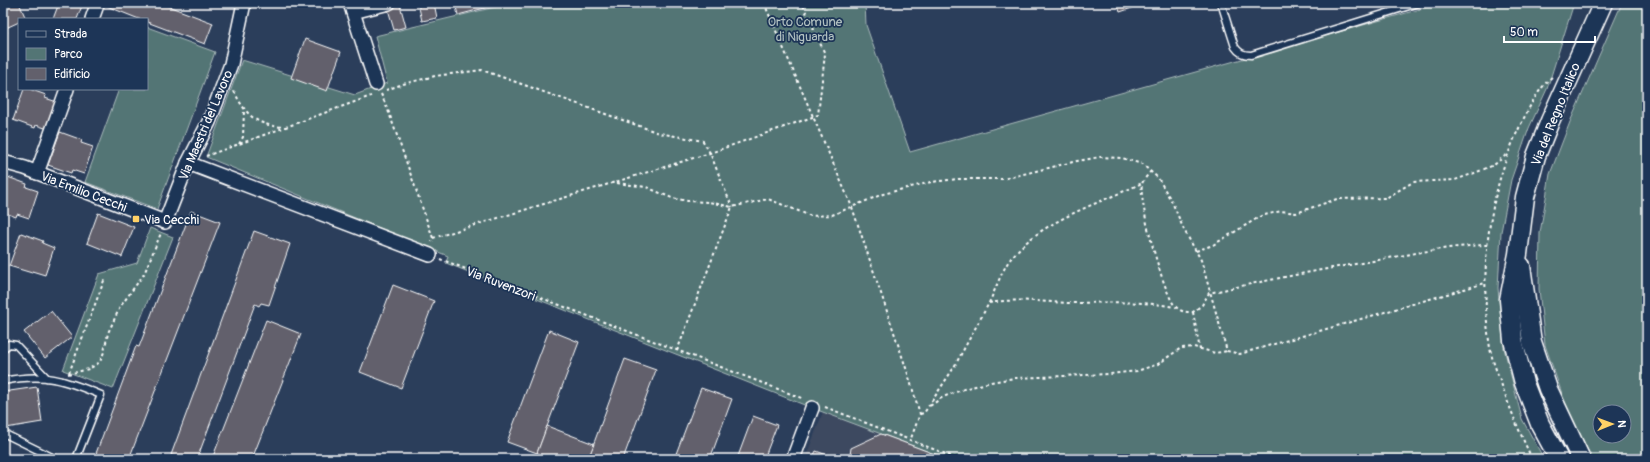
<svg xmlns="http://www.w3.org/2000/svg" width="1650" height="462" viewBox="0 0 1650 462" font-family="Pangolin,sans-serif">
	<rect width="100%" height="100%" fill="#2b3e5b"/>
	<filter id="ink" filterUnits="userSpaceOnUse"><feTurbulence type="fractalNoise" baseFrequency=".025" numOctaves="2"/><feDisplacementMap in="SourceGraphic" scale="8" xChannelSelector="R" yChannelSelector="G"/><feConvolveMatrix kernelMatrix="1 2 1 2 8 2 1 2 1" color-interpolation-filters="sRGB"/></filter>
	<g filter="url(#ink)">
		<!-- built -->
		<polygon fill="#3c4860" points="823,412 948,459 805,459"/>
		<!-- green -->
		<g fill="#537575" stroke="#a9baba" fill-rule="evenodd">
			<polygon points="512,3 865,3 866,25 910,152 1442,3 1574,3 1547,89 1529,128 1511,180 1501,232 1498,288 1504,348 1522,419 1544,459 948,459 812,408 446,263 448,256 206,157 242,60 355,95 387,83 375,36"/>
			<path d="M1622,3H1647V459H1592L1567,408L1545,345L1539,289L1540,233L1550,174L1570,122ZM1600,412H1624V436H1600Z"/>
			<polygon points="147,27 215,52 157,209 85,182 119,89 147,89"/>
			<polygon points="150,228 173,237 113,389 63,370 99,274 137,263"/>
		</g>
		<!-- building -->
		<g fill="#62606c" stroke="#fff">
			<polygon points="3,3 19,3 26,19 19,19 19,22 6,28 7,33 3,35"/>
			<polygon points="59,3 83,3 77,19 53,19"/>
			<polygon points="105,3 160,3 213,23 205,44 147,22 147,19 139,19 104,5"/>
			<polygon points="418,3 434,3 437,18 422,21"/>
			<polygon points="455,3 496,3 496,5 458,15"/>
			<polygon points="1117,3 1147,3 1120,12"/>
			<polygon points="400,5 406,27 394,30 388,9"/>
			<polygon points="305,39 341,52 327,91 291,78"/>
			<polygon points="24,89 29,89 46,95 45,98 57,102 48,129 36,125 35,128 13,120"/>
			<polygon points="60,132 82,140 81,143 93,147 84,174 72,170 71,173 48,165"/>
			<polygon points="5,176 27,184 26,187 38,191 29,218 17,214 16,217 3,212 3,182"/>
			<polygon points="191,211 220,222 129,459 102,459 95,456 136,346 139,347"/>
			<polygon points="98,213 134,227 122,257 87,243"/>
			<polygon points="254,231 290,244 269,305 261,303 259,306 255,304 197,459 183,459 171,455"/>
			<polygon points="21,233 43,241 42,243 54,248 45,275 32,271 32,273 9,266"/>
			<polygon points="393,285 434,301 401,388 360,372"/>
			<polygon points="51,311 72,337 45,358 24,332"/>
			<polygon points="266,320 301,334 252,459 212,459"/>
			<polygon points="549,330 579,342 537,453 507,442"/>
			<polygon points="625,359 656,370 623,459 588,459"/>
			<polygon points="37,387 42,422 6,428 3,392"/>
			<polygon points="701,388 732,399 710,459 674,459"/>
			<polygon points="753,416 777,425 764,459 737,459"/>
			<polygon points="547,426 594,444 588,459 552,459 537,453"/>
			<polygon points="881,434 948,459 860,459 850,455 851,448"/>
			<polygon points="816,451 838,459 812,459"/>
		</g>
		<g fill="none" stroke-linecap="round" stroke-linejoin="round">
			<!-- lane casing -->
			<g stroke="#fff" stroke-width="9">
				<g id="lane">
					<path d="M1221,3L1235,47C1239,53 1243,55 1251,55L1419,3"/>
					<polyline points="3,349 9,344 16,345 47,378"/>
					<path d="M3,381C44,373 63,379 101,395L76,459"/>
					<polyline points="3,433 56,459"/>
				</g>
			</g>
			<!-- street casing -->
			<g stroke="#fff" stroke-width="16">
				<g id="street">
					<polyline points="350,3 376,84"/>
					<polyline points="353,12 389,3"/>
					<polyline points="92,19 97,5"/>
					<polyline points="3,162 25,168 165,222 188,163 209,122 231,64 244,3"/>
					<polyline points="188,163 430,255"/>
					<polyline points="37,173 67,89"/>
					<polyline points="793,459 812,408"/>
				</g>
			</g>
			<!-- secondary casing -->
			<g stroke="#fff" stroke-width="21">
				<g id="secondary">
					<polyline points="1521,266 1532,342 1548,389 1581,459"/>
					<polyline points="1559,459 1540,424 1524,383 1513,340 1509,300 1518,254 1525,197 1536,156 1550,121 1603,3"/>
				</g>
			</g>
			<!-- path -->
			<g stroke="#fff" stroke-width="2" stroke-dasharray="3 3" stroke-linecap="butt">
				<polyline points="764,3 852,207 908,374 920,414 910,441"/>
				<polyline points="386,90 403,84 435,76 482,70 659,133 703,141 710,153 732,207"/>
				<path d="M234,91C246,116 257,126 285,127"/>
				<polyline points="381,94 388,110 433,238 432,242"/>
				<polyline points="239,144 243,137 244,110"/>
				<polyline points="206,156 371,96"/>
				<path d="M1151,171C1148,175 1143,180 1142,184C1138,200 1164,297 1176,307C1181,312 1186,312 1193,312L1202,305L1209,293C1263,281 1318,270 1373,261C1411,254 1449,246 1487,245"/>
				<polyline points="617,183 646,187 672,198 688,201 709,202 732,207"/>
				<polyline points="433,238 710,153 818,115 825,54 802,3"/>
				<polyline points="1196,251 1213,245 1261,216 1281,211 1296,213 1337,199 1386,198 1413,182 1455,180 1472,174 1494,165 1506,155"/>
				<polyline points="440,259 804,399"/>
				<path d="M989,303C995,290 1000,276 1007,264C1034,222 1099,204 1142,183"/>
				<polyline points="1193,312 1200,350"/>
				<polyline points="677,351 732,207 768,199 811,216 832,215 883,194 931,182 958,179 1003,179 1077,161 1100,157 1122,158 1142,164 1158,178 1172,202 1184,230 1201,260 1227,351 1240,354 1485,283"/>
				<polyline points="69,373 105,278"/>
				<polyline points="68,374 89,369 100,362 104,352 108,333 120,307 144,274 161,233"/>
				<polyline points="930,406 943,397 964,389 991,382 1015,378 1110,374 1137,371 1158,364 1181,348 1194,347 1215,353 1227,351"/>
				<polyline points="825,407 959,459"/>
				<path d="M920,414L924,413L953,369L989,303C1016,298 1042,302 1069,303C1105,303 1139,300 1174,307"/>
				<path d="M1532,459C1520,433 1509,407 1500,380C1496,370 1492,359 1490,348C1479,273 1487,195 1520,126C1529,108 1537,90 1553,76"/>
				<polyline points="1617,459 1629,455 1647,455"/>
			</g>
			<!-- lane -->
			<use href="#lane" stroke="#1d3557" stroke-width="6"/>
			<!-- street -->
			<use href="#street" stroke="#1d3557" stroke-width="13"/>
			<!-- secondary -->
			<use href="#secondary" stroke="#1d3557" stroke-width="18"/>
		</g>
	</g>
	<!-- markers -->
	<rect fill="#ffd166" stroke="#1d3557" stroke-width="1.5" x="132" y="215" width="8" height="8" rx="2"/>
	<g text-anchor="middle" stroke-width="3.5" stroke-linejoin="round" paint-order="stroke">
		<!-- park labels -->
		<g font-size="13" fill="#b2c1c1" stroke="#1d3557">
			<text x="805" y="26">Orto Comune<tspan x="805" dy="15">di Niguarda</tspan></text>
		</g>
		<!-- street labels -->
		<g font-size="13" fill="#fff" stroke="#1d3557">
			<text transform="translate(1555 114) rotate(-68)" y="5">Via del Regno Italico</text>
			<text transform="translate(205 125) rotate(-67)" y="5">Via Maestri del Lavoro</text>
			<text transform="translate(84 191) rotate(21)" y="5">Via Emilio Cecchi</text>
			<text transform="translate(501 283) rotate(21)" y="5">Via Ruvenzori</text>
		</g>
		<!-- poi labels -->
		<g font-size="13" fill="#fff" stroke="#1d3557" text-anchor="start">
			<text x="144" y="224">Via Cecchi</text>
		</g>
	</g>
	<!-- margin -->
	<rect width="1650" height="462" fill="none" stroke="#1d3557" stroke-width="16"/>
	<rect x="8" y="8" width="1634" height="446" fill="none" stroke="#fff" stroke-width="1.5" filter="url(#ink)"/>
	<!-- legend -->
	<rect x="18" y="18" width="130" height="72" fill="#1d3557" stroke="#77869a"/>
	<rect x="26" y="31" width="20" height="6" fill="#1d3557" stroke="#77869a"/>
	<text x="54" y="38" font-size="12" fill="#ffffff">Strada</text>
	<rect x="26" y="48" width="20" height="12" fill="#537575" stroke="#77869a"/>
	<text x="54" y="58" font-size="12" fill="#ffffff">Parco</text>
	<rect x="26" y="68" width="20" height="12" fill="#62606c" stroke="#77869a"/>
	<text x="54" y="78" font-size="12" fill="#ffffff">Edificio</text>
	<!-- north arrow -->
	<g transform="translate(1612 424) rotate(89)"><circle r="19" fill="#1d3557" stroke="#77869a"/>
	<path d="M0-3L7 15L0 10L-7 15Z" fill="#ffd166"/>
	<text y="-6" font-size="11" font-weight="bold" text-anchor="middle" fill="#ffffff">N</text>
	</g>
	<!-- scale -->
	<path d="M1504 36v6h91v-6" fill="none" stroke="#ffffff" stroke-width="2"/>
	<text x="1510" y="36" font-size="12" fill="#ffffff" stroke="#1d3557" stroke-width="3" paint-order="stroke">50 m</text>
</svg>
